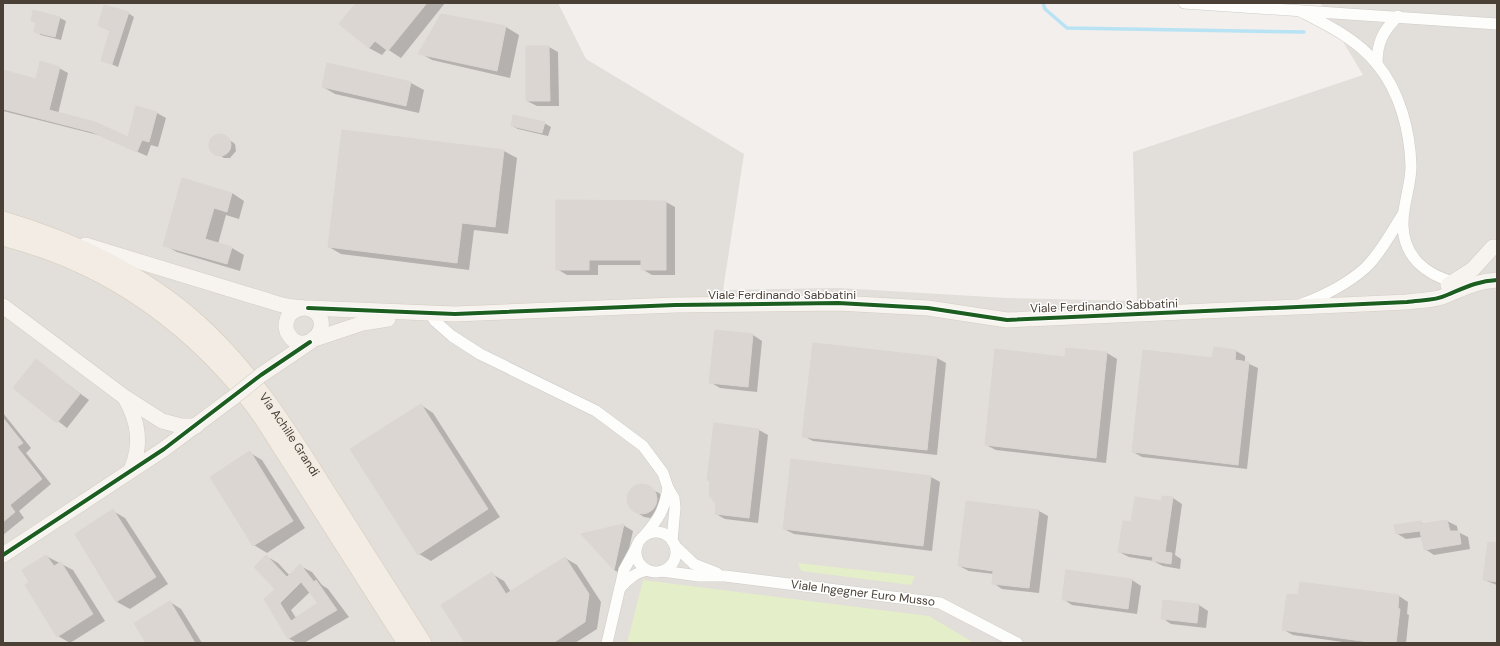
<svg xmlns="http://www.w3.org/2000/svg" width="1500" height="646" viewBox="0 0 1500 646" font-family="'DM Sans',sans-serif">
	<rect width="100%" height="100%" fill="#f2efec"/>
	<!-- industrial -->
	<polygon fill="#e2deda" points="3,3 558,3 586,59 744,154 723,290 839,288 1006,298 1137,301 1133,152 1363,75 1320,3 1497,3 1497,643 3,643"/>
	<!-- green -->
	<g fill="#e4eec9">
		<polygon points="798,563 915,576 911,585 801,571"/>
		<polygon points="643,580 929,616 974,643 627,643"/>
	</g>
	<!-- shadow -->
	<g fill="#0003" fill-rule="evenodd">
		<polygon points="357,3 445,3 401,58 387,49 382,55 369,48"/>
		<polygon points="128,13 134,17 118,67 102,60 111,31 99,26"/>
		<polygon points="441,15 506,27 519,35 510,78 432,60 420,53"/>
		<polygon points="60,18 66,21 61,40 41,35 35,31 37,23 32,20"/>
		<polygon points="549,47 558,52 559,106 537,106 527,101"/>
		<polygon points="328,64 411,83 424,90 419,113 335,94 323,87"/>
		<polygon points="59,68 68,73 58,114 129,139 157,113 166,118 158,147 151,145 147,156 102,136 3,111 3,71 36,80"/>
		<polygon points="544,123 551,127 548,136 518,129 512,126"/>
		<polygon points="343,131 504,151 517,158 508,234 474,230 469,270 341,254 329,247"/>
		<polygon points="214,136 224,136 235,144 236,151 230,158 224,158 210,148 210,141"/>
		<polygon points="232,193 244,201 239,219 226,215 218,244 232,248 244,255 240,271 177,252 164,245"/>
		<polygon points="666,202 675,207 675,275 652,275 642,269 642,265 598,265 598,275 567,275 557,269"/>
		<polygon points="716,331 753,335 762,341 757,392 720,388 710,382"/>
		<polygon points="1067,349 1107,353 1117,359 1106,463 996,450 986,445 1066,358"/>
		<polygon points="1236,351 1245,356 1245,362 1258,368 1247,469 1142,457 1133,452 1213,359"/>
		<polygon points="937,358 946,363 937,455 813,441 803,436"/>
		<polygon points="36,361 89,400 67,428 15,388"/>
		<polygon points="421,405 433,413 500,517 431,561 419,554"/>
		<polygon points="3,413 31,448 26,453 51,484 19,511 24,518 3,535"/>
		<polygon points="715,424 759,430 768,435 758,523 725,519 716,514"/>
		<polygon points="250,453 262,460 305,528 267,553 254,545"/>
		<polygon points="931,477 940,482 932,551 794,534 784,529"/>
		<polygon points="644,486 659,493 665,500 659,517 650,518 644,517 634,511 630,505 628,497 632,489"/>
		<polygon points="1173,498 1182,504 1175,555 1181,559 1180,569 1163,566 1153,561 1129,557 1119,552 1132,524 1163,502"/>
		<polygon points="113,511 125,518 168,584 130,609 117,602 76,534"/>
		<polygon points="1039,511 1048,516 1039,593 1002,589 993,583 994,574 969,571 959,566"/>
		<polygon points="1447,521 1457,526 1458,532 1468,537 1470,549 1434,555 1425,549 1422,537 1406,539 1396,533 1420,522 1424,524"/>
		<polygon points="623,525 633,531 623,575 614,570 583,534"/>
		<polygon points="1497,544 1497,585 1484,580"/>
		<polygon points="46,556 73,570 105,621 70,643 58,636 31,582"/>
		<path d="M266,556L278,563L290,576L300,566L312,572L322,585L328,589L349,617L304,643H297L288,638ZM310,592L319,603L296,618L291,610Z"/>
		<polygon points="565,558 577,565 601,602 597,629 575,643 466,643 492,574 504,581 511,592"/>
		<polygon points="1066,571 1132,580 1141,586 1137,614 1072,605 1063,599"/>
		<polygon points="1301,584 1399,596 1408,602 1407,614 1409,615 1406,643 1350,643 1293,635 1284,630 1299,596"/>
		<polygon points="170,602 181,609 202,643 147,643"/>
		<polygon points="1199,605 1208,611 1206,628 1171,624 1162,618"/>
	</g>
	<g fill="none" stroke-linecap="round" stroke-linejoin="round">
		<!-- stream -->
		<polyline stroke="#b8e3f4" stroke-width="3.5" points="1043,3 1045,9 1067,28 1304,32"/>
	</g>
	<!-- building -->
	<g fill="#dbd6d2" stroke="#dbd6d1" fill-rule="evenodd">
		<polygon points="356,3 427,3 388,51 375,41 369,48 339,24"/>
		<polygon points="104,5 129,12 112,64 101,61 110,30 98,26"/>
		<polygon points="33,10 60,17 55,37 34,32 36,22 31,21"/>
		<polygon points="441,14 506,26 497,71 418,54"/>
		<polygon points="526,46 549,46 550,101 526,101"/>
		<polygon points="40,61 60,67 49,110 95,122 128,137 136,106 157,112 149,142 142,140 137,152 92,132 3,109 3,70 36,79"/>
		<polygon points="327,63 411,82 406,106 322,87"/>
		<polygon points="513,115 545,122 542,133 511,126"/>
		<polygon points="342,130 504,150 495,227 462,223 457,263 328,247"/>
		<circle cx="220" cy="145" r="11"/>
		<polygon points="182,178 232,193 227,212 214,208 205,239 232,247 227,264 163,246"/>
		<polygon points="556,200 666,201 666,270 641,270 641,260 589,260 589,270 556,270"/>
		<polygon points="715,330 753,334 748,387 709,383"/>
		<polygon points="813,343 937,357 927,450 802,437"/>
		<polygon points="1214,347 1236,350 1235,360 1249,362 1238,465 1132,452 1143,350 1212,358"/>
		<polygon points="1066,348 1107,352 1096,458 985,445 995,349 1065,357"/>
		<polygon points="36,359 80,394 57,423 13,388"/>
		<polygon points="421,404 488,509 418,555 350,449"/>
		<polygon points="3,418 23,443 17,447 42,479 10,505 15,512 3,522"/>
		<polygon points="714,423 759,429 749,518 715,514 716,504 709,495 710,481 707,480"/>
		<polygon points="250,451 293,521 253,546 210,477"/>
		<polygon points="791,459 931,476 923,546 783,529"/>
		<circle cx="642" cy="499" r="15"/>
		<polygon points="1162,496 1173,497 1165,552 1172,553 1171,564 1152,561 1153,557 1118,552 1123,521 1131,522 1135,497 1162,501"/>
		<polygon points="966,501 1039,510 1029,588 992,584 993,571 958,566"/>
		<polygon points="113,509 156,577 116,602 75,534"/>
		<polygon points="1447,520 1450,531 1459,531 1461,544 1424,550 1420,531 1396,534 1394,525 1421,521 1421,524"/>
		<polygon points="624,524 614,570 581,534"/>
		<polygon points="1488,542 1497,543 1497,582 1483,580"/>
		<polygon points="46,555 54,566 61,562 93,614 57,637 25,585 29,582 22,570"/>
		<path d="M266,555L287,577L300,564L314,582L316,580L337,610L288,639L264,599L275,589L254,567ZM301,582L318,603L291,621L280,603Z"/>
		<polygon points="565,557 589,594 585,622 553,643 465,643 441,605 492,572 506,594"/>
		<polygon points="1066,570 1132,579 1128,609 1062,600"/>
		<polygon points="1300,582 1399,595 1398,608 1400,609 1396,643 1376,643 1282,630 1287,594 1298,595"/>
		<polygon points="1163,600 1199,604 1197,623 1161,619"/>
		<polygon points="170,601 195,643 146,643 134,623"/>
	</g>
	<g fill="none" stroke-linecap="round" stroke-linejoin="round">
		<!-- street casing -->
		<g stroke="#cfccc8" stroke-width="12">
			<g id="street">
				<polyline points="1184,3 1497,24"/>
				<path d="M1300,11C1327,25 1357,39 1377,64C1400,92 1410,131 1411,166C1411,187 1402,206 1403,226C1404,257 1426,275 1454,282"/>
				<path d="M1377,64C1377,42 1383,31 1398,16"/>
				<path d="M1302,304C1323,296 1347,284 1364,269C1379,256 1392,231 1403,214"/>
				<polyline points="430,313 435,321 452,336 480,354 596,411 643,446 663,473 668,488 674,498 675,508 672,541"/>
				<circle cx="656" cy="552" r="20"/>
				<path d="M645,535C659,518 664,511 668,488"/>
				<polyline points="675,546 694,564 717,573"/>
				<polyline points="662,571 699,576 725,576 940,603 1017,643"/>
				<path d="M620,588C629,578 635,573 647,570"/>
				<polyline points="607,643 624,570 637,546"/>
			</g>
		</g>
		<!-- secondary casing -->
		<g stroke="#d4cdc3" stroke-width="16">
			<g id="secondary">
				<path d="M85,245L269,301C275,303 281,305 287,306C296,308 306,306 314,311C336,327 303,358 289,335C286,331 285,325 287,320C289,312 296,309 303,308"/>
				<polyline points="1448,285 1473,269 1493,247"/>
				<polyline points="3,306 123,396 162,421 181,426 196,426"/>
				<path d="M308,308L455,314L675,305L838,303L928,308L1007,320L1407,302C1420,300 1435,301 1447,295C1464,288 1477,281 1497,280"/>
				<polyline points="315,339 363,323 388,319"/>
				<polyline points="261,375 310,342"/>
				<path d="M125,398C139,422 142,445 131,470"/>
				<polyline points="3,555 164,449 235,396"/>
			</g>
		</g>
		<!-- primary casing -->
		<g stroke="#d6cab7" stroke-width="18">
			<g id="primary">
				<path id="s1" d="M3,220C74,241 143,274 198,323C253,373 288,430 327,492C359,542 391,593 423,643"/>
				<path d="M3,237C28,244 54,252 77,263C151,296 217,353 263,419L406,643"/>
			</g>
		</g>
		<!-- street -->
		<use href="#street" stroke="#fdfdfc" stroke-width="11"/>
		<!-- secondary -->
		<use href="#secondary" stroke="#f7f4ef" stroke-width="15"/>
		<!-- primary -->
		<use href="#primary" stroke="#f2ece4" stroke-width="17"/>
		<!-- secondary-bridge casing -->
		<g stroke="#d4cdc3" stroke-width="16" stroke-linecap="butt">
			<polyline id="secondary-bridge" points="235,396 261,375"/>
		</g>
		<!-- secondary-bridge -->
		<use href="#secondary-bridge" stroke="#f7f4ef" stroke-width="15"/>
		<!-- cycleway casing -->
		<g stroke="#fff" stroke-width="6">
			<g id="cycleway">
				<path d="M308,308L455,314L675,305L838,303L928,308L1007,320L1407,302C1420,300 1435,301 1447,295C1464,288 1477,281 1497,280"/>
				<polyline points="3,555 164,449 261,375 310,342"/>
			</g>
		</g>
		<!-- cycleway -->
		<use href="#cycleway" stroke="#1b5e20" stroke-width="4"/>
	</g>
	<g text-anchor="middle" stroke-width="3" stroke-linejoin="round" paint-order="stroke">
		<!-- street labels -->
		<g font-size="12" fill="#4a4036" stroke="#fff">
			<text x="782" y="299">Viale Ferdinando Sabbatini</text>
			<text transform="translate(1104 306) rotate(-2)" y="4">Viale Ferdinando Sabbatini</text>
			<text dy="4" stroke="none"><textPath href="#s1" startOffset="367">Via Achille Grandi</textPath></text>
			<text transform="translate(863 593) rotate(7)" y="4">Viale Ingegner Euro Musso</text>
		</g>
	</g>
	<!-- border -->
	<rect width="1500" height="646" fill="none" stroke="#4a4036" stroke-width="8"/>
</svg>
